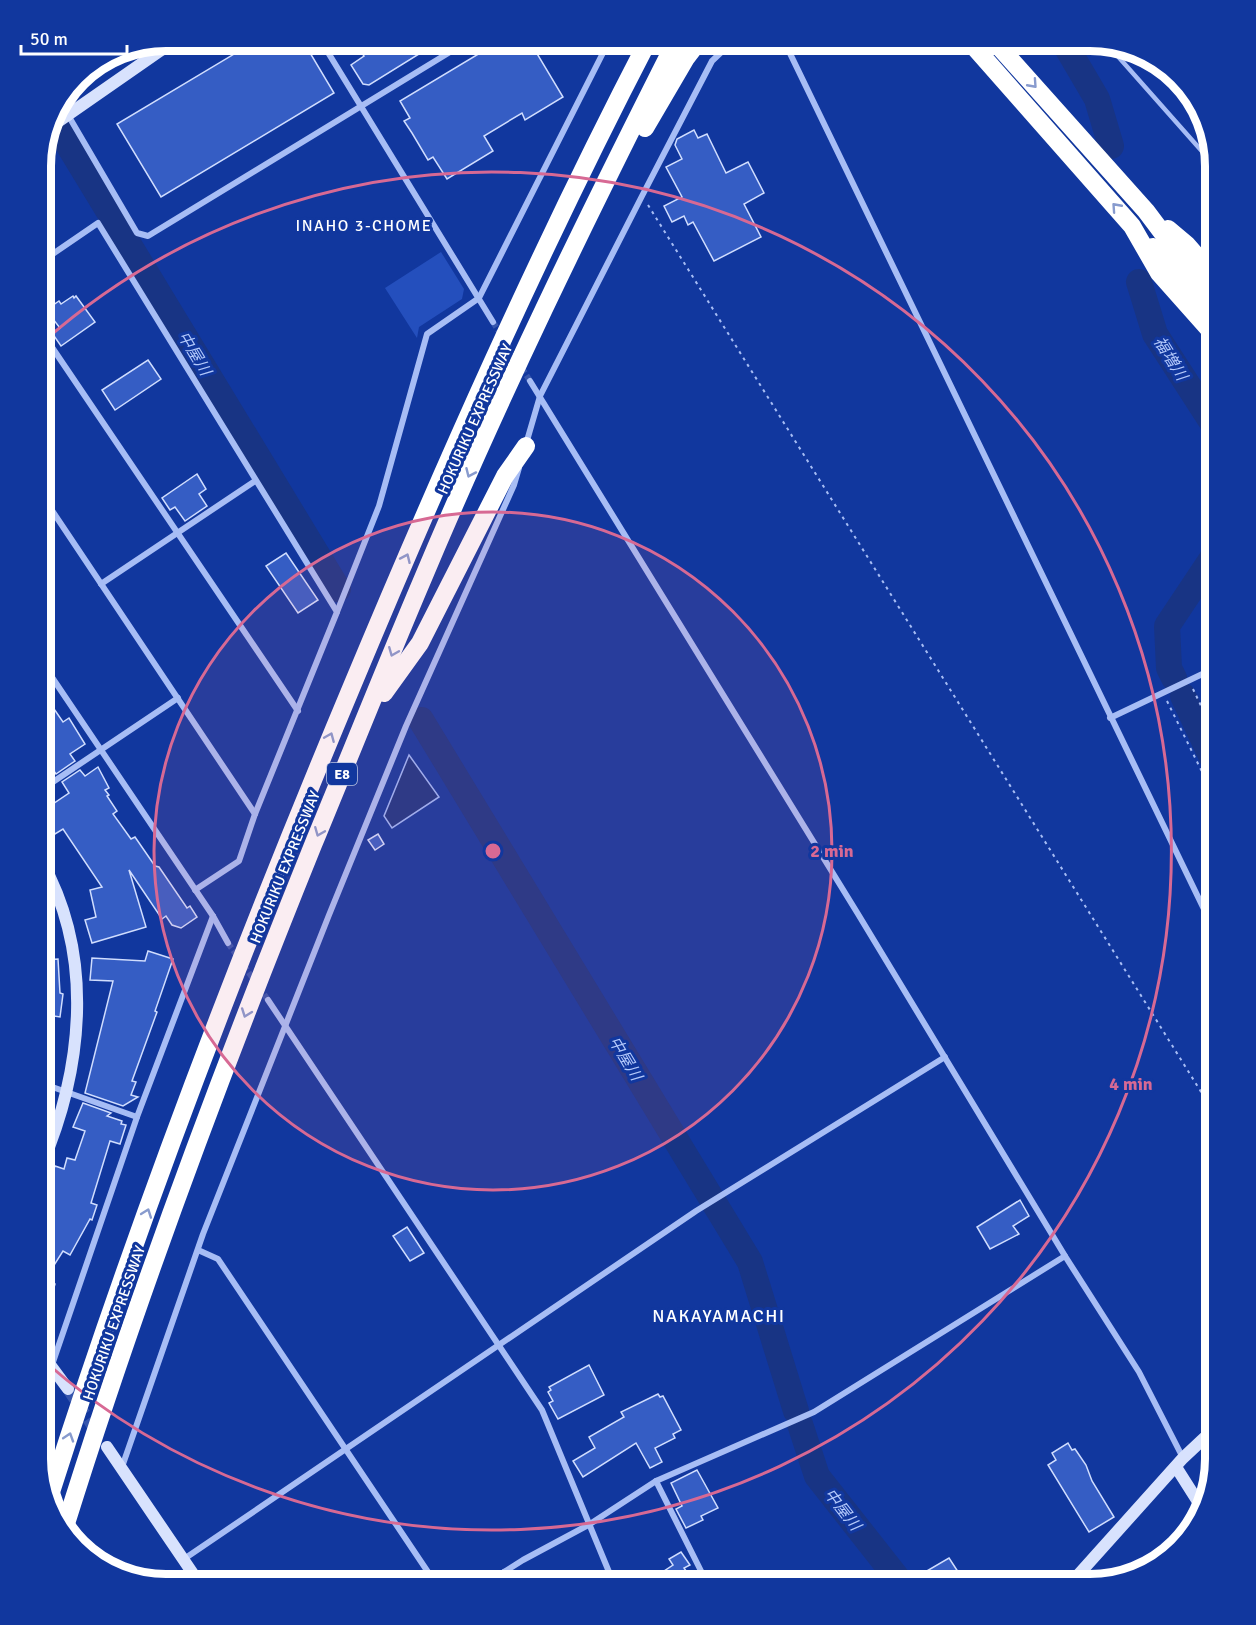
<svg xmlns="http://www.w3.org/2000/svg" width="1256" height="1625" viewBox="0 0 1256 1625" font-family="Signika,'Noto Sans JP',sans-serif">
	<rect width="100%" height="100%" fill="#11379e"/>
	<!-- green -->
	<polygon fill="#244fbd" points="441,252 464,289 462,299 419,327 417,338 385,288"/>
	<!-- water -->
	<polygon fill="#183484" stroke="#99b5f8" stroke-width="1.5" points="409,755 439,797 392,828 384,816"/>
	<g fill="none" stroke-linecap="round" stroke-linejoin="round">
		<!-- river -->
		<g stroke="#183484" stroke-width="26">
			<polyline points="1063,41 1097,99 1111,146"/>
			<polyline points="52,118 338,589"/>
			<polyline points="1139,282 1155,334 1215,427"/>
			<polyline points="1174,678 1169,668 1167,626 1215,554"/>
			<polyline points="1183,696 1215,764"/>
			<polyline points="421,720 750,1262 796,1411"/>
			<polyline points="800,1424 817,1476 902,1584"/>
		</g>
	</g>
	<!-- building -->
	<g fill="#355dc4" stroke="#d0ddfe" stroke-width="1.5">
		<polygon points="256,41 303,41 334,93 161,197 117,124"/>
		<polygon points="354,41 440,41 369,85 363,84 351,65 364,56"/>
		<polygon points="500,41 550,41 536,52 563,97 525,120 522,113 484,136 493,151 447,179 433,157 428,160 412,133 404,121 410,118 400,101"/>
		<polygon points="694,130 698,138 707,134 726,173 748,162 764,193 744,204 761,237 714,261 693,222 688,225 684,216 672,222 664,206 682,197 666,167 682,159 675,145 677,139"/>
		<polygon points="73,296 74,298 76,296 95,322 61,346 52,333 60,328 46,310 59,301 61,304"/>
		<polygon points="148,360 161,379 115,410 102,390"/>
		<polygon points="197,474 206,489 199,494 207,506 185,521 175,507 170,510 162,498"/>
		<polygon points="286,553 318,600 298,613 266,566"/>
		<polygon points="41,697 48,708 52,706 63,722 69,718 85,744 70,754 75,761 56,774 52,768 41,776"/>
		<polygon points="98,767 109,788 105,790 109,795 107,796 117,811 113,814 131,839 135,837 155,866 159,867 187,908 190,906 197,917 181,928 172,925 166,916 162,919 129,870 146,927 92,943 85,920 96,917 90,890 102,887 63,829 55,834 41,812 69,793 62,782 80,770 85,776"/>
		<polygon points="378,834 384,844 375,850 368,840"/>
		<polygon points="148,951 173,959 155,1011 157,1012 132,1081 136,1082 131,1095 138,1097 123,1106 85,1093 113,981 90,980 92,958 145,961"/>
		<polygon points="58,959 60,993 63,994 60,1017 41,1014 41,960"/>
		<polygon points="83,1103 111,1113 107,1116 122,1121 121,1124 126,1125 120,1144 110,1141 91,1203 97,1205 92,1220 90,1219 70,1255 63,1251 44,1281 55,1284 43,1323 41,1323 41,1223 49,1206 41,1204 55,1166 64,1169 67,1158 75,1160 85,1131 73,1127"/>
		<polygon points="1020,1200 1029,1216 1013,1226 1019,1234 990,1249 977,1227"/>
		<polygon points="407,1227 424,1253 410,1261 393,1236"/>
		<polygon points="589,1365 604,1395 558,1419 549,1403 553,1401 548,1392 551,1390 549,1387"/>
		<polygon points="658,1394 660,1397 663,1396 681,1430 673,1434 675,1438 655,1448 662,1462 650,1468 636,1443 583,1477 573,1461 595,1448 589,1437 624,1417 621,1412"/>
		<polygon points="1068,1443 1072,1450 1075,1449 1086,1465 1092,1481 1114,1517 1089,1532 1048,1465 1056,1460 1052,1453"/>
		<polygon points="697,1470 718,1508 701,1516 703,1520 686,1528 676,1509 682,1506 671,1483"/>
		<polygon points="681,1552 690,1565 684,1568 695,1584 660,1584 655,1577 673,1565 669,1559"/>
		<polygon points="949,1558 966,1584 933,1584 925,1572"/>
	</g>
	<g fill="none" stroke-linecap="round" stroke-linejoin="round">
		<!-- street-tunnel -->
		<g stroke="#3555ad" stroke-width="6" stroke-dasharray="6 3" stroke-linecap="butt">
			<polyline points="493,322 530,381"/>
			<polyline points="228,943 268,1000"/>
		</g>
		<!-- secondary-tunnel -->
		<polyline stroke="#3555ad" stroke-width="12" stroke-dasharray="12 6" stroke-linecap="butt" points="68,1389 98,1434"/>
		<!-- path -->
		<g stroke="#a7bdf5" stroke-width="2" stroke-dasharray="3 4.5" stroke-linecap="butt">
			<polyline points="648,205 1213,1111"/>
			<polyline points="1193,689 1215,735"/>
			<polyline points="1167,701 1215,798"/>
		</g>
		<!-- lane -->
		<g stroke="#a7bdf5" stroke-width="4.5">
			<polyline points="1034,41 1045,43 1052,41"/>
			<polyline points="1107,44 1215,166"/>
		</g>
		<!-- street -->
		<g stroke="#a7bdf5" stroke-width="6">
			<polyline points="321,41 493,322"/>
			<polyline points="784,41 1215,932"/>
			<polyline points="68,115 137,233 148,236 468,41"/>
			<polyline points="41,262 98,223 337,612 255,814 239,861 195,890"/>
			<polyline points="41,331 298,711"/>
			<polyline points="530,381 858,914 1065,1256 1139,1372 1183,1458"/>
			<polyline points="526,444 540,396 642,196 712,61 733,41"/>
			<polyline points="41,494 255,814"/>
			<polyline points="101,584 255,481"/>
			<polyline points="337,612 379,506 427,334 479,298 609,41"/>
			<polyline points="41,661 213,916 228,943"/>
			<polyline points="1110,718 1215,668"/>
			<polyline points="41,790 178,698"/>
			<polyline points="268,1000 542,1410 614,1584"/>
			<polyline points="41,1083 137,1117"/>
			<polyline points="198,1250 218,1259 436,1584"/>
			<polyline points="41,1397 137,1117 213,916"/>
			<polyline points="122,1467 203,1234 329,915 406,726 514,485 519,468"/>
			<polyline points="656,1481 704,1577 715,1584"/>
			<polyline points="184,1559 696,1211 945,1057"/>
			<polyline points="504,1572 515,1584"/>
			<polyline points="485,1584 523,1560 590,1524 656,1481 814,1412 1065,1256"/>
		</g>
		<!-- secondary -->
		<g stroke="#d8e2fd" stroke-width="12">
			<polyline points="59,103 68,115"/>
			<polyline points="49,128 174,41"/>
			<path d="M41,1167C83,1069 95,956 41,860"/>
			<polyline points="41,1359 51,1366 68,1389"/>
			<polyline points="107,1447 200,1584"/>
			<polyline points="1176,1467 1202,1508"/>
			<polyline points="1070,1584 1183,1458 1215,1428"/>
		</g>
		<!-- highway -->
		<g stroke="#fff" stroke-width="18">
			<polyline points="969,41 1132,226 1159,273 1215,336"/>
			<polyline points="994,41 1146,211 1179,255 1215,297"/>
			<polyline points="645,128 686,58 699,41"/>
			<polyline points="1168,229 1187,245 1215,277"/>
			<polyline points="1153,247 1215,318"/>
			<polyline points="384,693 420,643 505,476 526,446"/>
			<path d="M51,1492C138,1219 241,951 352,686C443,468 539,251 648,41"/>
			<path d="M64,1530C136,1299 222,1070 313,845C349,758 384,670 421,583C498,399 586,219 676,41"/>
		</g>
	</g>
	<!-- one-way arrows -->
	<defs><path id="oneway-chevron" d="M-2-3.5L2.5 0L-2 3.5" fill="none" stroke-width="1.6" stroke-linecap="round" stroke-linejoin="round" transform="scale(1.5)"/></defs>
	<g stroke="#889bce">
		<use href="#oneway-chevron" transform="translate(1033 84) rotate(48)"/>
		<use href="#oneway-chevron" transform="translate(1116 207) rotate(-132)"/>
		<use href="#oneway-chevron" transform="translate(470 473) rotate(114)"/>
		<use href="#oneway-chevron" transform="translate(406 558) rotate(-66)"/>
		<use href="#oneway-chevron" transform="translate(393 652) rotate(112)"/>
		<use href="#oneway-chevron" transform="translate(330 737) rotate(-67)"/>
		<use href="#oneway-chevron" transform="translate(319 832) rotate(112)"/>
		<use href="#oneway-chevron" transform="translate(246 1013) rotate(110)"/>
		<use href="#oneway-chevron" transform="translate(147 1213) rotate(-70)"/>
		<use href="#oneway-chevron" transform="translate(69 1437) rotate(-72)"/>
	</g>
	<!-- distance rings -->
	<circle cx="493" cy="851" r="339" fill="#d76994" fill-opacity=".12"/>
	<g fill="none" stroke="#d76994" stroke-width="3">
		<circle cx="493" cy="851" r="339"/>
		<path d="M43 342A679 679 0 1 1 43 1360"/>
	</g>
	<g text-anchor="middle" stroke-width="6" stroke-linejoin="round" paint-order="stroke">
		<!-- shield labels -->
		<rect fill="#11379e" stroke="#b8c3e2" stroke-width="1.5" x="327" y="763" width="30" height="22" rx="4.5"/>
		<g font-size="14" font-weight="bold" fill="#fff">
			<text x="342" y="779">E8</text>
		</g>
		<!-- street labels -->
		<g font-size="15" fill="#fff" stroke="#11379e">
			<text transform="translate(475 419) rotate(-66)" y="5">HOKURIKU EXPRESSWAY</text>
			<text transform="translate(285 867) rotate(-68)" y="5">HOKURIKU EXPRESSWAY</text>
			<text transform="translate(114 1323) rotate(-71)" y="5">HOKURIKU EXPRESSWAY</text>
		</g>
		<!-- neighbourhood labels -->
		<g font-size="16" letter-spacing="1.5" fill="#fff" stroke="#11379e">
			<text x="364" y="231">INAHO 3-CHOME</text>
		</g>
		<!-- water labels -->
		<g font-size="16" font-style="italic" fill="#b4c9fb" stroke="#11379e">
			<text transform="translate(195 353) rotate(59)" y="6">中屋川</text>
			<text transform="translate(1171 358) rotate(58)" y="6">福増川</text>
			<text transform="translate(626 1058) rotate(59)" y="6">中屋川</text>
			<text transform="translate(843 1509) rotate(52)" y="6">中屋川</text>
		</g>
		<!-- quarter labels -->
		<g font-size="18" letter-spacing="1.5" fill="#fff" stroke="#11379e">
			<text x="719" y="1322">NAKAYAMACHI</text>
		</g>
	</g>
	<!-- crop -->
	<path d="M0 0H1256V1625H0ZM166 51H1090A115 115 0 0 1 1205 166V1459A115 115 0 0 1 1090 1574H166A115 115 0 0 1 51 1459V166A115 115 0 0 1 166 51Z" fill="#11379e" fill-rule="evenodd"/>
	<path fill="none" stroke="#fff" stroke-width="8" d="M166 51H1090A115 115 0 0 1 1205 166V1459A115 115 0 0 1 1090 1574H166A115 115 0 0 1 51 1459V166A115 115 0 0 1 166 51Z"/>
	<circle cx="493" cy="851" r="9" fill="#d76994" stroke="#11379e" stroke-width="3"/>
	<g font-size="18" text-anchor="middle" font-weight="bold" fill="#d76994" stroke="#11379e" stroke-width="6" stroke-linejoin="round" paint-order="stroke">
		<text x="832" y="857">2 min</text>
		<text x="1131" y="1090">4 min</text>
	</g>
	<!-- scale -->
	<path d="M21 45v9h106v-9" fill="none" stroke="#ffffff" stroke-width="3"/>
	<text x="30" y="45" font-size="18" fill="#ffffff" stroke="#11379e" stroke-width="4.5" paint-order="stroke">50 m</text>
</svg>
